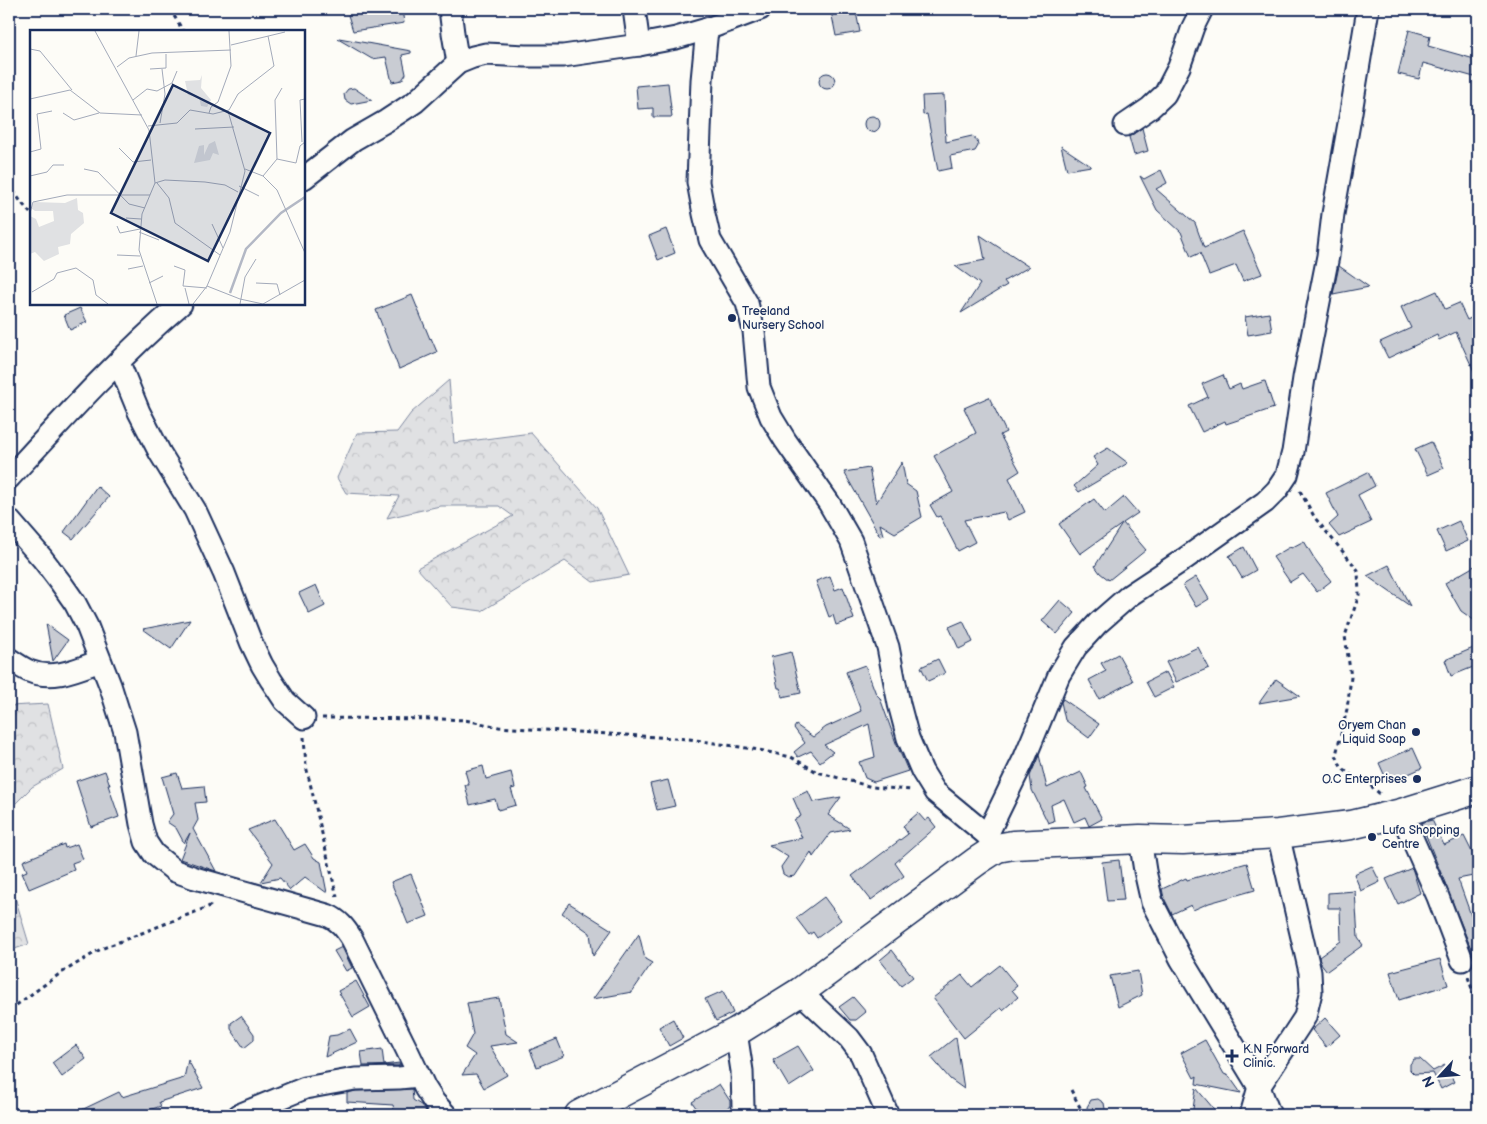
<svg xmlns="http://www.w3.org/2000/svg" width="1487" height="1124" viewBox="0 0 1487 1124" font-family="'Balsamiq Sans',sans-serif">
	<defs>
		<pattern id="forest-crowns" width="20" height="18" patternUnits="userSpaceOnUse" patternTransform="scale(1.25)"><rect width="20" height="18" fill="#e0e1e3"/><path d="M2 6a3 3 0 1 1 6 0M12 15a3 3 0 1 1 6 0" fill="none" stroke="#c0c1c5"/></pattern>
	</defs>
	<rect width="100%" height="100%" fill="#fdfcf7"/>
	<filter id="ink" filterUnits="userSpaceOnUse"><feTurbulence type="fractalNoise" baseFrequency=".02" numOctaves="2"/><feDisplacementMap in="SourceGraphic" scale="10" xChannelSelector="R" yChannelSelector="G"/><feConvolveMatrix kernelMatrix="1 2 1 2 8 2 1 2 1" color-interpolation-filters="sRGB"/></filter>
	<g filter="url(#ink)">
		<!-- forest -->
		<g fill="url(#forest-crowns)" stroke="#7e88a0">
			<polygon points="449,380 454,443 531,433 597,508 629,575 593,582 565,561 482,611 452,607 417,568 513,516 499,506 440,506 387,518 399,496 346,493 337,478 357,433 397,432 411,413"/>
			<polygon points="48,704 63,769 32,787 9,810 9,706"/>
			<polygon points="9,877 29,944 9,951"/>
		</g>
		<!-- building -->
		<g fill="#c9ccd3" stroke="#1b2f5e">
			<polygon points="369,9 402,9 404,23 353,31 348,15"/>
			<polygon points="844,9 851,9 852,13 856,12 860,32 836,36 831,11"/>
			<polygon points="1409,30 1430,36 1428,46 1478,60 1478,78 1423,63 1419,79 1398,74"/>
			<polygon points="339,38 411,51 411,53 402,55 406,74 402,80 392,82 386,57 372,59 338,39"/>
			<circle cx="827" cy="81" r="8"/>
			<polygon points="668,83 672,117 653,117 653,108 638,109 636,86"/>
			<polygon points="354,88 372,100 351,104 345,100 344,94 348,89"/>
			<polygon points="944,95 946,142 972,136 977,140 978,146 975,151 950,156 952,168 938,171 927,114 923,115 922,96"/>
			<circle cx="872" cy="124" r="8"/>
			<polygon points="1142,128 1148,151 1134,155 1129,137"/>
			<polygon points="1061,146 1091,166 1067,170"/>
			<polygon points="1161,170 1167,183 1156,189 1195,223 1204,248 1243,231 1262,274 1243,281 1236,265 1209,275 1200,253 1191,257 1181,232 1157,210 1140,176 1144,179"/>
			<polygon points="666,229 675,253 658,260 649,236"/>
			<polygon points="980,235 1029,267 1004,281 1007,285 961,313 980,284 955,266 985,260"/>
			<polygon points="1339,266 1369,287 1333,294"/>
			<polygon points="1437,291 1445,309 1459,303 1467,320 1478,314 1478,380 1456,332 1439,340 1437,335 1388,358 1380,342 1411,328 1401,307"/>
			<polygon points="412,295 430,339 431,338 437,352 399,369 376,310"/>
			<polygon points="80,308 87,322 70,330 64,315"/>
			<polygon points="1269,313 1272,331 1248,335 1245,317"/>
			<polygon points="1223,375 1229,389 1240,384 1242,389 1265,381 1274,408 1226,424 1225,421 1202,432 1189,406 1208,397 1202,384"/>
			<polygon points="989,397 1006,432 1000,435 1020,471 1009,478 1025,512 1008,520 1004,512 964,520 975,542 958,551 940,516 937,517 930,505 953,492 934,456 976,433 964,408"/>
			<polygon points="1431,442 1444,468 1428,475 1415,449"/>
			<polygon points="1108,448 1128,463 1079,492 1074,486 1098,465 1093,457"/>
			<polygon points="902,462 906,484 916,491 922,517 895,533 880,524 883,535 880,536 844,472 869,468 876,503"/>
			<polygon points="1368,472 1375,486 1358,495 1371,522 1339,537 1329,525 1338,517 1326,493"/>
			<polygon points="97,486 109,497 73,539 64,532"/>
			<polygon points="1124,497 1138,513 1123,523 1146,550 1109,580 1100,573 1095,566 1122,524 1080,554 1059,524 1094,499 1105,513"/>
			<polygon points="1459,521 1468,541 1446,551 1437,531"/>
			<polygon points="1304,541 1314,558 1331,581 1317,592 1303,574 1290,582 1273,557 1290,547 1291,548"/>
			<polygon points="1244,547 1256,570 1242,578 1229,556"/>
			<polygon points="1478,564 1478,623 1461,611 1445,583"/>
			<polygon points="1389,565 1410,606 1367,576"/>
			<polygon points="830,576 835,590 843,587 854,619 836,625 833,615 829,617 816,581"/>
			<polygon points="1196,577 1209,599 1196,607 1183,585"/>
			<polygon points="316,585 325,606 309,614 299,593"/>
			<polygon points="1060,600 1075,613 1057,634 1042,621"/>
			<polygon points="190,620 171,649 143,629"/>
			<polygon points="963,621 973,642 959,649 949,627"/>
			<polygon points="46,624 68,640 53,661"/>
			<polygon points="1478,646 1478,665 1451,676 1445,660"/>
			<polygon points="1198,647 1209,668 1176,682 1166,662"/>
			<polygon points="791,652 801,693 782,697 780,688 778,688 771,657"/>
			<polygon points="1118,654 1133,681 1099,699 1089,680 1106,671 1101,663"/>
			<polygon points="938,659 945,673 928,681 921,667"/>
			<polygon points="865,665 876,694 880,698 896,743 908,771 874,782 865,778 859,762 875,757 869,724 824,745 833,752 820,762 811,751 798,757 794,752 805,743 794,728 796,725 813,737 826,727 861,711 846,672"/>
			<polygon points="1166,672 1174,687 1154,697 1146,682"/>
			<polygon points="1276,679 1300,696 1259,703"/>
			<polygon points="1063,699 1099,724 1089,738 1065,720 1061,702"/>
			<polygon points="1413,748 1422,768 1388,783 1379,763"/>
			<polygon points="1039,755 1047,788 1081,772 1088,787 1086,788 1102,819 1089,826 1085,817 1074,822 1064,799 1051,805 1054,821 1048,823 1032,790 1030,776"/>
			<polygon points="483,766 486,779 511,772 515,788 511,789 516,805 498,810 495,799 470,805 465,785 469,785 465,771"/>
			<polygon points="105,771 110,785 108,785 119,817 91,827 76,781"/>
			<polygon points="177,773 182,788 204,786 206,802 195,803 198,820 193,829 216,871 180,859 190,833 184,843 176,828 167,822 173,814 162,777"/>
			<polygon points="668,780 675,806 657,810 650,784"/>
			<polygon points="808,791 813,802 841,797 828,815 850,829 831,833 813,857 811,852 795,876 788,877 783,874 781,867 788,857 769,845 802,838 794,820 801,816 793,798"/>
			<polygon points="918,813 925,821 929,818 936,827 895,863 904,876 871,900 852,876 908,834 903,826"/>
			<polygon points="275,819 294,850 305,844 314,858 321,862 327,893 305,877 290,890 280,878 261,882 273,863 248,830"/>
			<polygon points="1432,820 1444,845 1464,836 1476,860 1478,875 1458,879 1478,935 1478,961 1474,963 1474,956 1421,823"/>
			<polygon points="64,844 65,848 77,844 83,859 72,863 74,870 29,889 22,873 27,871 23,861"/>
			<polygon points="1119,860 1124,900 1107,901 1102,862"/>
			<polygon points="1247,863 1255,890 1209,903 1193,910 1191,905 1172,914 1164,898 1162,889 1186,878 1187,880"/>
			<polygon points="1372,866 1380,882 1361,891 1354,874"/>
			<polygon points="1412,868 1420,893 1398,904 1386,879"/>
			<polygon points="411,874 428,916 408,924 391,882"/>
			<polygon points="1355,891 1358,938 1363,945 1327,971 1320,962 1319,957 1341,941 1340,908 1328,908 1328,893"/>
			<polygon points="824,897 841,920 817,938 813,932 809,935 796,918"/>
			<polygon points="569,903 612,930 593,956 590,933 562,913"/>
			<polygon points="639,934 645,959 652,963 632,992 593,999"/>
			<polygon points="342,947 352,968 346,971 334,951"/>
			<polygon points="892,950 913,977 901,986 880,960"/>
			<polygon points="1440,959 1448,985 1399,1000 1390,972"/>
			<polygon points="1000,965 1017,986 1012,990 1018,997 1003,1010 1001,1008 964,1038 933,998 962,975 972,987"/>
			<polygon points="1138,971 1142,995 1118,1007 1110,976"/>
			<polygon points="356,981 370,1007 353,1017 338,991"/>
			<polygon points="723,991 733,1013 716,1021 705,999"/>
			<polygon points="853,997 866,1012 856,1020 850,1020 839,1007"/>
			<polygon points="499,998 506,1034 518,1042 490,1046 507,1075 484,1088 476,1074 462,1075 475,1055 465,1048 473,1034 467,1003"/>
			<polygon points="241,1016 254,1034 254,1040 244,1048 231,1029 231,1023"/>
			<polygon points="1325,1018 1340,1035 1326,1047 1312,1030"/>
			<polygon points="673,1019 683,1038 669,1046 659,1027"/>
			<polygon points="350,1029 357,1042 325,1057 329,1036 337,1035"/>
			<polygon points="956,1037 964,1089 950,1079 931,1057"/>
			<polygon points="557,1039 564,1056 537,1067 530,1050"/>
			<polygon points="1205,1040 1224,1074 1229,1076 1241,1093 1196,1084 1197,1076 1194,1078 1181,1053"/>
			<polygon points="76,1045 86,1059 62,1077 52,1063"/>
			<polygon points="798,1046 814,1071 789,1087 773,1060"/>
			<polygon points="382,1049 384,1065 399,1063 400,1065 363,1066 361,1052"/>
			<polygon points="1414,1059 1420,1059 1433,1071 1445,1065 1454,1082 1441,1089 1433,1073 1414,1074 1410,1070 1410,1064"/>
			<polygon points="188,1060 203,1088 159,1102 161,1106 134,1115 71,1115 119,1092 122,1097 184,1078"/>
			<polygon points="719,1084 730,1101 730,1106 717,1115 701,1115 692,1102"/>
			<polygon points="1196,1088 1219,1115 1198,1115 1193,1109"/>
			<polygon points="412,1089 413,1100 421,1105 429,1115 395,1115 393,1105 347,1102 347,1093 356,1091"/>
			<polygon points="1098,1099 1104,1103 1106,1115 1088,1115 1087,1107 1091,1100"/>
		</g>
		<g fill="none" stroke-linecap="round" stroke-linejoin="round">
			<!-- street casing -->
			<g stroke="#1b2f5e" stroke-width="25">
				<g id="street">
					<polyline points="450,9 453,33 458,63"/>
					<polyline points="634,9 639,45"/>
					<polyline points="707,29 702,80 698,182 704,214 710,240 747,303 754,331 759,387 771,417 785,440 829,503 851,541 888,647 899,704 908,738 922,771 935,792 987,835 995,846"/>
					<polyline points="1125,125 1150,108 1165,94 1179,67 1193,27 1202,9"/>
					<polyline points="304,178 353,140 386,121 415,102 458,63 473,57 486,54 525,56 563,56 639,45 676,38 707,29 760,9"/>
					<polyline points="119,363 139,412 160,453 195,510 224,573 251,642 262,665 271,680 285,701 304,718"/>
					<path d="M9,478C64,418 119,357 181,304"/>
					<path d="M9,520L42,558L61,583L75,603L87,626L110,685L125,732L141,824L146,842L154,854L175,871L195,878L327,915C339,920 345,928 352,939L407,1050L425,1088L434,1102L446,1115"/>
					<path d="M9,659C15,663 22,668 29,671C53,681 78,669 100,661"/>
					<polyline points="1401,813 1438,897 1462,960"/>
					<polyline points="987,835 1025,757 1059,675 1076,647 1098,623 1130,595 1183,560 1265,502 1277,490 1287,475 1293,452 1304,378 1328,256 1333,214 1351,112 1368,9"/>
					<polyline points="1140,839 1145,871 1152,902 1181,959 1259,1087 1270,1115"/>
					<polyline points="800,992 849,1038 861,1054 888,1115"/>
					<polyline points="736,1032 742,1071 743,1107 744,1115"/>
					<polyline points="239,1115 305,1088 355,1079 399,1078 419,1076"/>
					<polyline points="1251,1115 1259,1087 1305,1017 1311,992 1310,972 1278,834"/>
				</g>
			</g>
			<!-- secondary casing -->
			<g stroke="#1b2f5e" stroke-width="31">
				<polyline id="secondary" points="579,1115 736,1032 800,992 977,861 997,848 1013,845 1140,839 1183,840 1278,834 1351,825 1401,813 1478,789"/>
			</g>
			<!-- path -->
			<g stroke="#1b2f5e" stroke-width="3" stroke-dasharray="4 4" stroke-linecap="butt">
				<polyline points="170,9 183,31"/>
				<polyline points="9,184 21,202 31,214"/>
				<polyline points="1300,491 1315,518 1358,570 1359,595 1345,636 1351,677 1347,709 1336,755 1341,767 1349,774 1369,784 1381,795"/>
				<polyline points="322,718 442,719 465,720 499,727 689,739 759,750 791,757 817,772 872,787 912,790"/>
				<polyline points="304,737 306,766 337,897"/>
				<polyline points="1468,977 1478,1007"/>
				<polyline points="9,1008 15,1006 58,975 101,949 208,907 214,903"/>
				<polyline points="1071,1090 1084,1115"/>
			</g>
			<!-- street -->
			<use href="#street" stroke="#fdfcf7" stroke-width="21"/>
			<!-- secondary -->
			<use href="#secondary" stroke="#fdfcf7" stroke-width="28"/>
		</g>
	</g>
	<!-- markers -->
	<g fill="#1b2f5e" stroke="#fdfcf7" stroke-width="2">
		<circle cx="732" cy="318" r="5"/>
		<circle cx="1416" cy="732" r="5"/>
		<circle cx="1417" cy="779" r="5"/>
		<circle cx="1372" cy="837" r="5"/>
		<path d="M1229.5 1048.5h5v5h5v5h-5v5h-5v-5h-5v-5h5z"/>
	</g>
	<g text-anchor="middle" stroke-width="4" stroke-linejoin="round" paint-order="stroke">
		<!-- poi labels -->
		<g font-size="12" fill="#1b2f5e" stroke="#fdfcf7" text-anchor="start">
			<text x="742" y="315">Treeland<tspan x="742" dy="14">Nursery School</tspan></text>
			<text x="1406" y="729" text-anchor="end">Oryem Chan<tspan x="1406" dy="14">Liquid Soap</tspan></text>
			<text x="1407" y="783" text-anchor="end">O.C Enterprises</text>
			<text x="1382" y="834">Lufa Shopping<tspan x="1382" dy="14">Centre</tspan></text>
			<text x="1243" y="1053">K.N Forward<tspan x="1243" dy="14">Clinic.</tspan></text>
		</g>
	</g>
	<!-- overview -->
	<g transform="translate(30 30)">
		<rect width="275" height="275" fill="#fdfcf7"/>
		<path d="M47,168L48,180L53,183L54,193L41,204L40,214L28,217L29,224L14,231L5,222L0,224V186L6,189L9,197L24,191L23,181H5L1,178L4,172L35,173Z" fill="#e0e1e3"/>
		<path d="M172,45L171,58L181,70L177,77L171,76L169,67L158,65L155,51L170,50ZM185,111L189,125L183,123L180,130L164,133L169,116L174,115V125L179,114Z" fill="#e0e1e3"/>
		<path fill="none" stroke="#b3b8c5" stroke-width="2.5" d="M200,263L216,219L251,183L275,167"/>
		<path fill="none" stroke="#a3aaba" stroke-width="1" d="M65,1L119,100L125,153L112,184L109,220L127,274M201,15L255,2M0,19L10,21L42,60M106,26L109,1M87,37L99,28L122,23L201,20M120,39L136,38V24M0,69L40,60L70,83L112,85M103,70L117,59L127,61L142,53L147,41M33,83L44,90L69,83M179,83L181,77L188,72L201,36L199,1M130,93L135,64L132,39M118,96L147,93L160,80L183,84L199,80L208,64L244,36L238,6M165,99L204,97M272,112L270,70L275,69M89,118L103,132L121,130M0,122L11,119L7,84L22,81M247,129L266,133L270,116L275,112M54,139L68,142L99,174L115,178M215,139L233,146L247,160L275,223M0,146L17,142L23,135H34M233,146L247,129L245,70L252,58M125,153L135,150L175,152L195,155L208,162M127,153L139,168L145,193L190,225M209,156L229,166M0,183L3,172L37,165H120M96,188L111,189M182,194L193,218M87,196L90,203L110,199M109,202L129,210M87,225L110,226M144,236L155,240L153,256L177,258M98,239L113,236M119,253L133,246M226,253L247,254L250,265M177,256L210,269L233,274L275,250M155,258L159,274M2,262L24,249L27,243L46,238L63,250L66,265L78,274M163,274L177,256L200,202L215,141L198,81M210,274L215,247L226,229"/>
		<path fill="#1b2f5e" fill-opacity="0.15" stroke="#1b2f5e" stroke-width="2.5" d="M143,55L240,103L178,231L81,183Z"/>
		<rect width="275" height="275" fill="none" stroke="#1b2f5e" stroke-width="2.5"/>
	</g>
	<!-- margin -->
	<rect width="1487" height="1124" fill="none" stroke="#fdfcf7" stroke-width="30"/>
	<rect x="15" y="15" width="1457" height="1094" fill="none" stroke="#1b2f5e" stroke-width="2" filter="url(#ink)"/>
	<!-- north arrow -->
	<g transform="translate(1440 1076) rotate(244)" stroke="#fdfcf7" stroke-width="4" paint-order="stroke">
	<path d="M0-4L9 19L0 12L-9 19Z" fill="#1b2f5e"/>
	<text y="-8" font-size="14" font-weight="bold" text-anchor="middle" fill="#1b2f5e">N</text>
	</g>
</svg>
